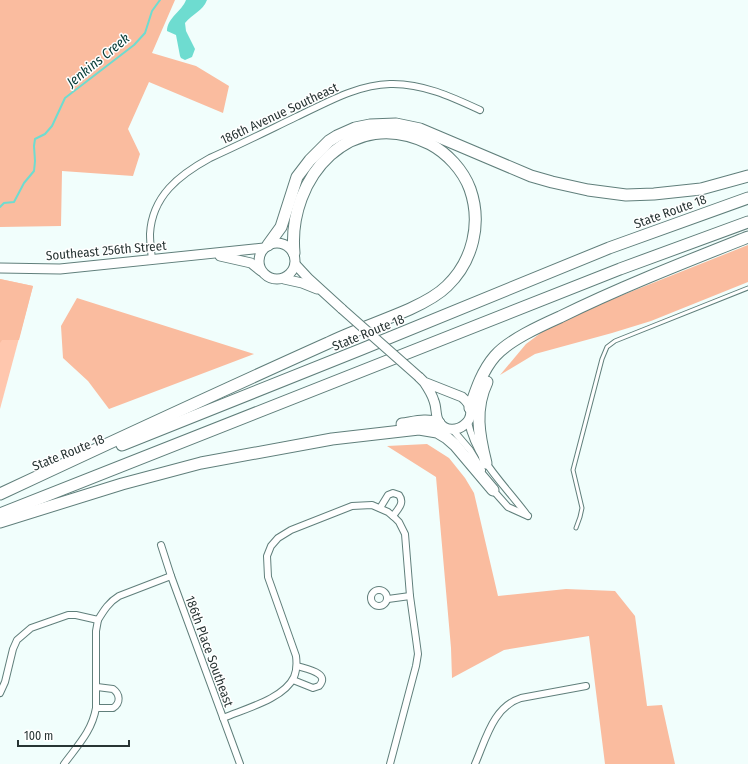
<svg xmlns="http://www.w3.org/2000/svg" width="748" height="764" viewBox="0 0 748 764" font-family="'Fira Sans Condensed',sans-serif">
	<rect width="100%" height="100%" fill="#f1fefc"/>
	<!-- green -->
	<polygon fill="#ffc7ae" points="0,279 33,286 0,409"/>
	<!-- forest -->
	<g fill="#fabc9f">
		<polygon points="0,0 175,0 152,53 196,66 229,86 223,113 149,82 128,129 140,154 133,176 62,171 61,226 0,227"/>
		<polygon points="748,245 748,282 651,321 612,333 535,354 500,375 526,344 546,329 580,312"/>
		<polygon points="0,279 33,286 19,340 2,340 0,343"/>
		<polygon points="77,298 254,354 109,409 88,381 63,358 61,326"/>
		<polygon points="427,444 449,458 465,478 474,493 498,596 566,589 615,591 635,616 647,706 662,705 675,764 605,764 589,636 504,650 452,678 451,648 436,477 387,446"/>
	</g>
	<!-- water -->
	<path fill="#6edcd0" d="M186,0H207C203,11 192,14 185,23L186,31L195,49L192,57L185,60L181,58L180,56L176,35L167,31C167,18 182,11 186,0Z"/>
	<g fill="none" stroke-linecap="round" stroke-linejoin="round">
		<!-- stream -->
		<polyline stroke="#6edcd0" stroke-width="2" points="0,207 4,203 14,202 24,183 34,171 35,161 34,146 35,139 45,134 52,126 65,98 134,45 145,33 152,11 160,0"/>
		<!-- lane casing -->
		<g stroke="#607f7b" stroke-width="5">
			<polyline id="lane" points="576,528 580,517 582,508 573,470 602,359 607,347 615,341 748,288"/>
		</g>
		<!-- street casing -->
		<g stroke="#607f7b" stroke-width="8">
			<g id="street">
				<path d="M152,259C151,251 150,242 150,234C152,196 179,175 210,158C239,145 267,131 296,117C326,103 356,85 390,84C422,83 452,97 480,110"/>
				<path d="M468,422C476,460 505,485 527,515"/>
				<polyline points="452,429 470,450 482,470"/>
				<polyline points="492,489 508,507 528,516"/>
				<path d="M380,508L388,495L393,493L399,495C405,503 398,509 393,516"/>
				<polyline points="161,545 171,576 240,764"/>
				<circle cx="379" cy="598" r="8"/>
				<polyline points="388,599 410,596"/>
				<path d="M293,680L313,688L319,686C331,673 306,669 297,666"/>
				<path d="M0,693L5,682L13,649L17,640L31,628L68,615H76L98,620C104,610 109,602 119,596L171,576"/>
				<path d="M96,708H113C121,703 120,694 113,689L97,687"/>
				<path d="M223,718C244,709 284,699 294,677C297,670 297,664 296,656L268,577L267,556L271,546L278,538L291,530L352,506L372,505L388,512L395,518L399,522L405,534L410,596L416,639L418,654L416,666L390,764"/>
				<path d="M64,764C78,745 92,731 96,708V631L98,620"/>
				<path d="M475,764C486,739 493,707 521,698L586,686"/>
			</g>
		</g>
		<!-- secondary casing -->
		<g stroke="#607f7b" stroke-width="11">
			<g id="secondary">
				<circle cx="277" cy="261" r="18"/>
				<polyline points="220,256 251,263 261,271"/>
				<polyline points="295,264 308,278 342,309"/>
				<polyline points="0,268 60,269 264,248"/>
				<polyline points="284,279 302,283 317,289"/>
				<path d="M419,377L424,382L462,397C487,417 452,442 439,422C435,416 437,408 434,401C432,394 428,388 424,382"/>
			</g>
		</g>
		<!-- highway casing -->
		<g stroke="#607f7b" stroke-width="13">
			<g id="highway">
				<polyline points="268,245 281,227 297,177 310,160 329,141 337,136 355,128 370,125 396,124 420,129 531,176 552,182 588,190 626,195 654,194 701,189 748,176"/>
				<path d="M470,408C476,390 482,371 495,356C509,340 540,326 560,317C621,287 685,262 748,237"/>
				<path d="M402,424C416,422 426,419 439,423"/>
				<polyline points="122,445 362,349 609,248 748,198"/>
				<path d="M486,463C479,435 474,409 487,382"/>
				<path d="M0,494C109,443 219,392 328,343C355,330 383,321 410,309C423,303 437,296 447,286C473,261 482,223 470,189C463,170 447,153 430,144C352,104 287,177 294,253"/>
				<polyline points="0,514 620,269 748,222"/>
				<polyline points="0,522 122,484 201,463 332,439 419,429 437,432 447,438 455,445 493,490"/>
			</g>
		</g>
		<!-- lane -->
		<use href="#lane" stroke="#fff" stroke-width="3"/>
		<!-- street -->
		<use href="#street" stroke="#fff" stroke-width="6"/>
		<!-- secondary -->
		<use href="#secondary" stroke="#fff" stroke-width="9"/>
		<!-- highway -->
		<use href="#highway" stroke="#fff" stroke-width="11"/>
		<!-- secondary-bridge casing -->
		<g stroke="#607f7b" stroke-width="11" stroke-linecap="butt">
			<polyline id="secondary-bridge" points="342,309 419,377"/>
		</g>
		<!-- secondary-bridge -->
		<use href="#secondary-bridge" stroke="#fff" stroke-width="9"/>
	</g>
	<g text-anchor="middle" stroke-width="3" stroke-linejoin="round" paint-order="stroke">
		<!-- street labels -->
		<g font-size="13" fill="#283534" stroke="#fff">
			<text transform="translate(279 113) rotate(-25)" y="5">186th Avenue Southeast</text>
			<text transform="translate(670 211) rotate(-20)" y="5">State Route 18</text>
			<text transform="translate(106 250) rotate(-5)" y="5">Southeast 256th Street</text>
			<text transform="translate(368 332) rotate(-22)" y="5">State Route 18</text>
			<text transform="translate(68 452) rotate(-22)" y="5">State Route 18</text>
			<text transform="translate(210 651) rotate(70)" y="5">186th Place Southeast</text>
		</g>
		<!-- water labels -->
		<g font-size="14" font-style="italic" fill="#083d38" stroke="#fff">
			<text transform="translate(98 60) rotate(-39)" y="5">Jenkins Creek</text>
		</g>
	</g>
	<!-- scale -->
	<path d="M18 740v6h111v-6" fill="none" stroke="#283534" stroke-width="2"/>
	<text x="24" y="740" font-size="12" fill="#283534" stroke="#ffffff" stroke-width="3" paint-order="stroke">100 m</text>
</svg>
